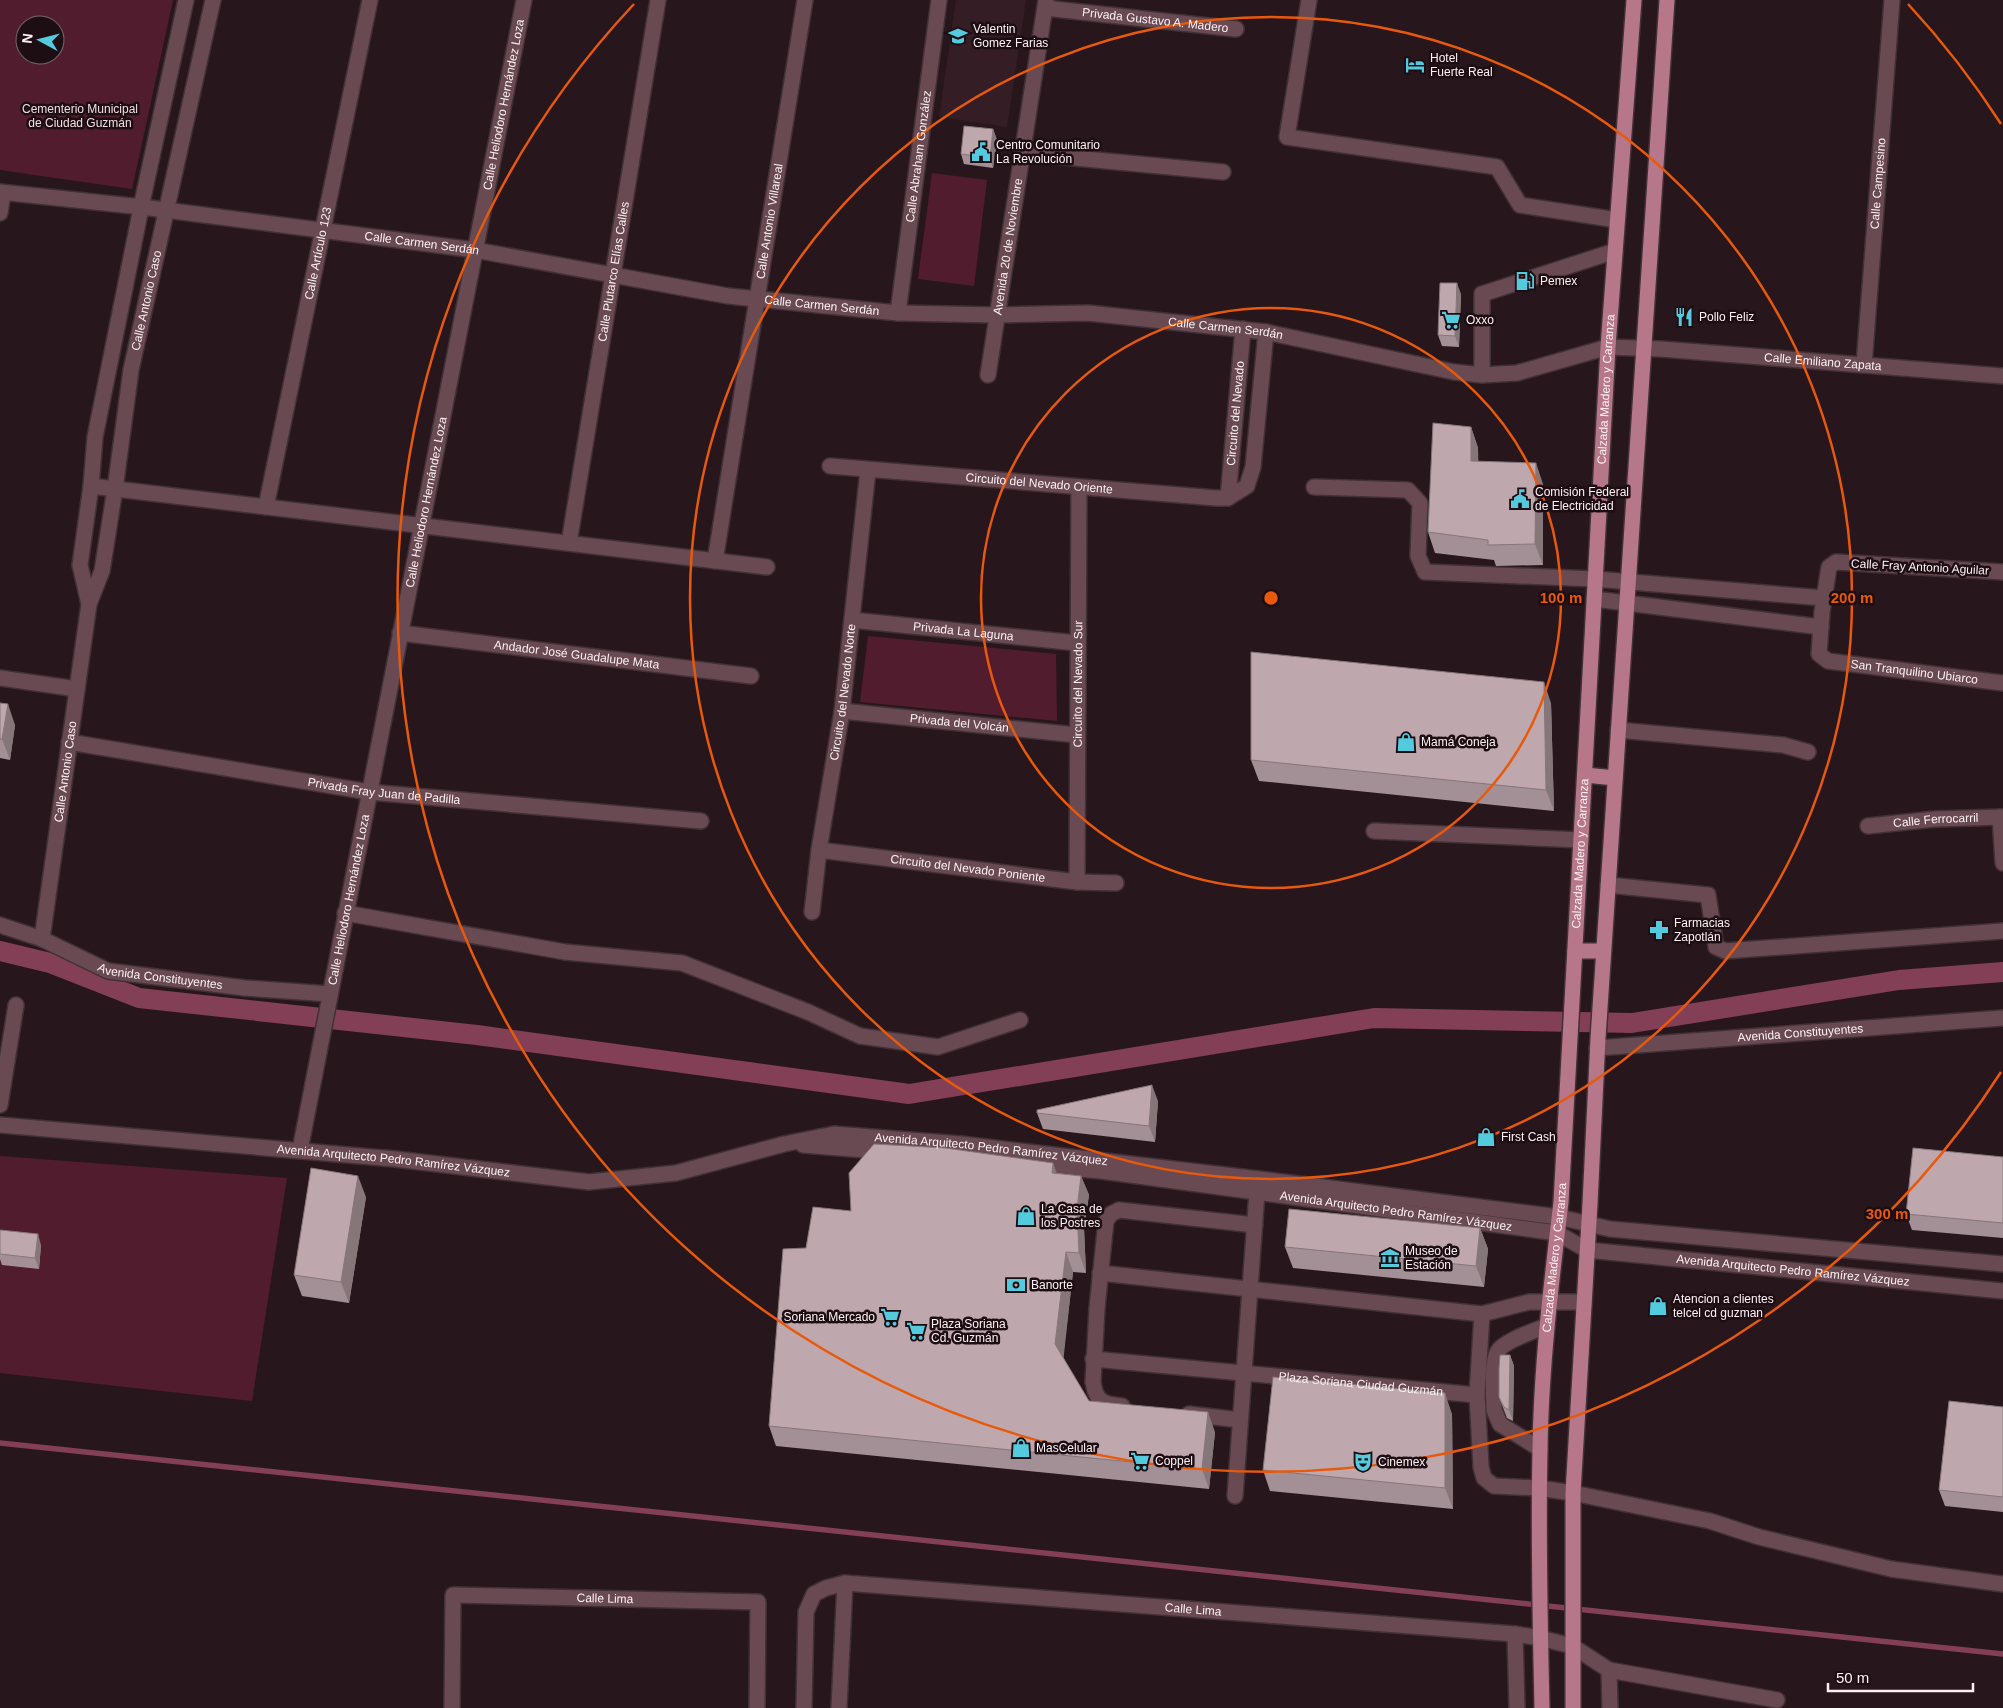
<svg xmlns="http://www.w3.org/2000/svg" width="2003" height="1708" viewBox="0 0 2003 1708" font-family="Helvetica,sans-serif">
	<rect width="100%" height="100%" fill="#27171c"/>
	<!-- built -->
	<polygon fill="#341d24" points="956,0 1026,0 1007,127 939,117"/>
	<!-- green -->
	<g fill="#521c2f" fill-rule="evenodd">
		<path d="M0,0H173L132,189L0,170ZM25,25H55V55H25Z"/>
		<polygon points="932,173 987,180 974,286 918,279"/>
		<polygon points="868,636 1056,654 1057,721 860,702"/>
		<polygon points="0,1156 287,1178 252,1401 0,1373"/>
	</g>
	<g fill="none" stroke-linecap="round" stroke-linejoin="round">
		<!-- stream -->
		<polyline stroke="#833f55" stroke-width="5.5" points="0,1443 2003,1654"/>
		<!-- canal -->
		<polyline stroke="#833f55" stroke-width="20" points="0,951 50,963 139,998 477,1035 909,1094 1374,1018 1632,1023 1899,980 2003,972"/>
		<!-- minor casing -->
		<g stroke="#413136" stroke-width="18">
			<g id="minor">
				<polyline points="1309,0 1287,137 1497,167 1520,205 1617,220"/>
				<path id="s1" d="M1045,8L1236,29"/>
				<polyline points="1022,153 1223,172"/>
				<path id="s2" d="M0,192L142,207L475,250L728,296L898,313L997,315L1088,313L1266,332L1454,372L1482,375L1517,373L1608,347L1661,349L2003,376"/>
				<polyline points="0,213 3,193"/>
				<path id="s3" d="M898,313L939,0"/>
				<path id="s4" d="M1864,365L1892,0"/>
				<path id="s5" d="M988,375L1046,0"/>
				<polyline points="1482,375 1482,294 1615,251"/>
				<path id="s6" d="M830,466L1216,498H1228L1247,486L1253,467L1266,332"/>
				<polyline points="91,486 767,567"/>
				<polyline points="1314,487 1408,490 1420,503 1418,556 1425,572 1595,579 1824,598"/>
				<path id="s7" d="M1228,498L1243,329"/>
				<path id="s8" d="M266,507L370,0"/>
				<path id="s9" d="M569,543L658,0"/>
				<path id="s10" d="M715,561L805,0"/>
				<path id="s11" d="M2003,572L1836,562L1829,567L1822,612L1819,654L1828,661L2003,683"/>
				<polyline points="1594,599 1821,627"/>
				<polyline points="89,604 80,565 91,486 95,437 143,198 186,0"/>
				<path id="s12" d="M852,620L1077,643"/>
				<path id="s13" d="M400,633L751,676"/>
				<polyline points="0,678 77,689"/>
				<path id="s14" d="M842,711L1077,735"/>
				<polyline points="1618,730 1783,745 1808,752"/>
				<path id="s15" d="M69,742L369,792L701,821"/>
				<polyline points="2000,817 2003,863"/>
				<path id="s16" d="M1868,826L1935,819L2003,817"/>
				<polyline points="1374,831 1581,840"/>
				<path id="s17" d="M819,850L1077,882L1116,883"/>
				<path id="s18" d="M1077,882L1079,487"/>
				<polyline points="1608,885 1708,895 1716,947 1725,951 2003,931"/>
				<path id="s19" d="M812,912L819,850L842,711L868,470"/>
				<polyline points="345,913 565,952 682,963 808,1012 860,1036 938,1047 1020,1020"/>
				<path id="s20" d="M0,925L42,939L108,971L245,988L330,994"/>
				<path id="s21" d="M42,939L89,604L102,571L115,489L131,370L213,0"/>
				<path id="s22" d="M1597,1048L2003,1018"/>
				<polyline points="0,1105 16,1005"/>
				<path id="s23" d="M0,1125L395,1159L589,1182L676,1173L784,1144L834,1134L961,1144L1259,1179L1559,1217L1610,1229L2003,1264"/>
				<polyline points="803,1145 889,1152"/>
				<path id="s24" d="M300,1150L524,0"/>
				<path id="s25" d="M1034,1165L1101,1171L1557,1233L1587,1250L2003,1291"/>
				<polyline points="1100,1273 1482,1314 1529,1302 1584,1302"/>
				<polyline points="1482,1314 1477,1395 1481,1467 1484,1478 1494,1486 1539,1488 1573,1493 1710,1521 1759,1537 1891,1569 2003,1584"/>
				<path id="s26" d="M1093,1359L1477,1395"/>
				<path d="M1122,1406C1103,1404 1096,1402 1093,1382L1097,1308L1106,1221L1111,1214L1119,1210L1255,1225"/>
				<polyline points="1189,1414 1240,1420"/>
				<path d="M1540,1449L1500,1424L1494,1410C1494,1395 1491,1363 1498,1351C1504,1341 1534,1331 1546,1326"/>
				<polyline points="1235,1496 1257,1192"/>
				<polyline points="1515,1634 1517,1708"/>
				<polyline points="1609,1670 1777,1700"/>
				<path id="s27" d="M452,1708L453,1595L758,1602L757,1708"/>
				<path id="s28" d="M804,1708L806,1612L814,1594L826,1588L845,1583L1515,1634L1540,1638L1572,1646L1609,1670L1610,1708"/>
				<polyline points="839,1708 845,1583"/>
			</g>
		</g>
		<!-- major casing -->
		<g stroke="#413136" stroke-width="18">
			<g id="major">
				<polyline points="1585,775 1615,778"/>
				<polyline points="1575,951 1603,951"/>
				<path id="s29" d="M1542,1708C1540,1622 1538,1537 1540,1451C1541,1368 1551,1285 1561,1202L1608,347L1634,0"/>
				<polyline points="1573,1708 1573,1493 1590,1204 1598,1038 1667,0"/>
			</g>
		</g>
		<!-- minor -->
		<use href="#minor" stroke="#694a53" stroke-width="15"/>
		<!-- major -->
		<use href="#major" stroke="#b57789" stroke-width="15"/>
	</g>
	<!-- wall -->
	<g fill="#a39096">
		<polygon points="993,129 997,140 993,168 964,164 961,154"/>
		<polygon points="1461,294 1459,347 1442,346 1438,335"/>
		<polygon points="1471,427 1478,448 1478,461 1543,484 1543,565 1496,566 1494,560 1435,553 1428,532"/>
		<polygon points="0,703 15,725 10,760 0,758"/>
		<polygon points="1551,703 1554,811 1259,781 1251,760"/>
		<polygon points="1158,1101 1155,1142 1043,1129 1037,1113"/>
		<polygon points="2003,1157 2003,1238 1912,1230 1906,1214"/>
		<polygon points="1053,1163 1056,1173 1081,1176 1089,1195 1084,1228 1086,1273 1073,1272 1063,1357 1089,1401 1215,1432 1209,1489 776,1446 769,1426 806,1248 851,1211"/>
		<polygon points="366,1197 349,1303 302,1296 294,1275"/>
		<polygon points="1480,1228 1488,1249 1484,1287 1293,1268 1285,1247"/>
		<polygon points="0,1235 41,1245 39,1269 2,1265 0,1259"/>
		<polygon points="1510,1355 1514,1366 1513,1421 1507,1418 1499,1397"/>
		<polygon points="2003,1407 2003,1512 1945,1506 1939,1490"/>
		<polygon points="1452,1414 1453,1509 1270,1491 1263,1470"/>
	</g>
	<!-- shaded-wall -->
	<g fill="#85767a">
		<polygon points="993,129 997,140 993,168 990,158"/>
		<polygon points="1457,283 1461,294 1459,347 1455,336"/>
		<polygon points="1471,427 1478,448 1479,482 1471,461"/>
		<polygon points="1536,463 1543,484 1543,565 1535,544"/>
		<polygon points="1544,682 1551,703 1554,811 1546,790"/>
		<polygon points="8,704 15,725 10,760 2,739"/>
		<polygon points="1152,1085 1158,1101 1155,1142 1149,1126"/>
		<polygon points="1053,1163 1060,1182 1052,1173"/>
		<polygon points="358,1176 366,1197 349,1303 341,1282"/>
		<polygon points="1081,1176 1089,1195 1084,1228 1086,1273 1079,1253 1077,1209"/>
		<polygon points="1480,1228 1488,1249 1484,1287 1476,1266"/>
		<polygon points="38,1234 41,1245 39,1269 35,1258"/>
		<polygon points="1066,1252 1073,1272 1063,1363 1055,1344"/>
		<polygon points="1510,1355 1514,1366 1513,1421 1509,1410"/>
		<polygon points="1445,1393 1452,1414 1453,1509 1445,1488"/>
		<polygon points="1208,1412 1215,1432 1209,1489 1202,1469"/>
	</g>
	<!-- building -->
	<g fill="#bea8ae" stroke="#85767a">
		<polygon points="964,126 993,129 990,158 961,154"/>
		<polygon points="1440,283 1457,283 1455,336 1438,335"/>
		<polygon points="1433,423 1471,427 1471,461 1536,463 1535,544 1488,545 1488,540 1428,532"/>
		<polygon points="1251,652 1544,682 1546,790 1251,760"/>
		<polygon points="0,703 8,704 2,739 0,739"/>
		<polygon points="1152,1085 1149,1126 1037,1113 1037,1110"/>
		<polygon points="874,1144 945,1148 1053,1163 1052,1173 1081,1176 1077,1209 1079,1253 1066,1252 1055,1344 1089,1401 1208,1412 1202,1469 769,1426 783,1249 806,1248 813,1207 851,1211 849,1173"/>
		<polygon points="1913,1148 2003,1157 2003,1223 1906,1214"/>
		<polygon points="311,1168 358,1176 341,1282 294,1275"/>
		<polygon points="1289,1209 1480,1228 1476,1266 1285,1247"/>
		<polygon points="0,1230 38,1234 35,1258 0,1254"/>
		<polygon points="1500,1355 1510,1355 1509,1410 1504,1407 1499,1397 1499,1369"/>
		<polygon points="1273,1377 1445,1393 1445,1488 1263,1470"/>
		<polygon points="1949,1401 2003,1407 2003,1497 1939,1490"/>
	</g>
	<!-- distance rings -->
	<g fill="none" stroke="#e8590c" stroke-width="2.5">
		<circle cx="1271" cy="598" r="290"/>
		<circle cx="1271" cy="598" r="581"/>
		<path d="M2001 1072A871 871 0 1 1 634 4M1908 4A871 871 0 0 1 2001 124"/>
	</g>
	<!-- icons -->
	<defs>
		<g id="school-bare" transform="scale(1.5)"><path d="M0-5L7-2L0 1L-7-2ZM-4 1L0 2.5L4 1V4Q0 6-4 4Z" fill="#54cade" stroke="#1d0e13" stroke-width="2.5" paint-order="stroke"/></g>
		<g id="hotel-bare" transform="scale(1.5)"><path d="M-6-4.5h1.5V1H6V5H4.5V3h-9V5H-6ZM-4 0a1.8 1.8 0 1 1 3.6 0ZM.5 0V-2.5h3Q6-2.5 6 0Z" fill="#54cade" stroke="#1d0e13" stroke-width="2.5" paint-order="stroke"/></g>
		<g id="civic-bare" transform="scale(1.5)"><path d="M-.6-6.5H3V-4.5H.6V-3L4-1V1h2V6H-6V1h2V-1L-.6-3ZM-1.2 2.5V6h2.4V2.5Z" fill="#54cade" stroke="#1d0e13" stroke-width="2.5" paint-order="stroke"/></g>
		<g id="fuel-bare" transform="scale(1.5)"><path d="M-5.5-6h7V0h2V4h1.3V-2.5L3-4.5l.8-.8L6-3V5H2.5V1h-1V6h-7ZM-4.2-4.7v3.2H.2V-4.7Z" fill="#54cade" stroke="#1d0e13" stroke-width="2.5" paint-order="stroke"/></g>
		<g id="restaurant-bare" transform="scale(1.5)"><path d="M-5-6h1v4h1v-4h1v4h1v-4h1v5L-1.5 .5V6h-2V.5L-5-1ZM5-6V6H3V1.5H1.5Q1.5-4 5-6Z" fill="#54cade" stroke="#1d0e13" stroke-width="2.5" paint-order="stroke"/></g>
		<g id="supermarket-bare" transform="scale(1.5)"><path d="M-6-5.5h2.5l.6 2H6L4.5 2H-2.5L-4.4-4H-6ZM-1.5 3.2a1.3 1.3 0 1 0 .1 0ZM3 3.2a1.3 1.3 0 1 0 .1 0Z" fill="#54cade" stroke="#1d0e13" stroke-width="2.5" paint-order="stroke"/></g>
		<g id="shop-bare" transform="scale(1.5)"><path d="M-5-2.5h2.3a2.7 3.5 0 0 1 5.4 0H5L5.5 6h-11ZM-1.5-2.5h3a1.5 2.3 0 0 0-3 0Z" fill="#54cade" stroke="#1d0e13" stroke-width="2.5" paint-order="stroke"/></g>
		<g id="pharmacy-bare" transform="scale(1.5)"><path d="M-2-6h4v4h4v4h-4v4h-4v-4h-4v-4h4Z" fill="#54cade" stroke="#1d0e13" stroke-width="2.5" paint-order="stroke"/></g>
		<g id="museum-bare" transform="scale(1.5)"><path d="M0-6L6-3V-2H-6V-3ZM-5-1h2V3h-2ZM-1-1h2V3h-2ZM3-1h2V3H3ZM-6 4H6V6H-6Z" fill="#54cade" stroke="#1d0e13" stroke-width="2.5" paint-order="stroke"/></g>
		<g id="bank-bare" transform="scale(1.5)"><path d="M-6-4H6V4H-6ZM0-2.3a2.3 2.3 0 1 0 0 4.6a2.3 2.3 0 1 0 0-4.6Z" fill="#54cade" stroke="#1d0e13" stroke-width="2.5" paint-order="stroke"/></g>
		<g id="theatre-bare" transform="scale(1.5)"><path d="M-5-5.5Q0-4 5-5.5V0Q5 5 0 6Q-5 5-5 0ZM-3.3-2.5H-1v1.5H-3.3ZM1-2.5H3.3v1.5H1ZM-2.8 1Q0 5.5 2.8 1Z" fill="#54cade" stroke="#1d0e13" stroke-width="2.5" paint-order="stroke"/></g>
	</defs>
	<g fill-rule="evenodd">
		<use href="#school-bare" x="958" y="36"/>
		<use href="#hotel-bare" x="1415" y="65"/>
		<use href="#civic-bare" x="981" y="152"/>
		<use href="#fuel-bare" x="1525" y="281"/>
		<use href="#restaurant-bare" x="1684" y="317"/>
		<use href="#supermarket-bare" x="1451" y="320"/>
		<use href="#civic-bare" x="1520" y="499"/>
		<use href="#shop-bare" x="1406" y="742"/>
		<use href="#pharmacy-bare" x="1659" y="930"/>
		<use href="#shop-bare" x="1486" y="1137"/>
		<use href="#shop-bare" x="1026" y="1216"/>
		<use href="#museum-bare" x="1390" y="1258"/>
		<use href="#bank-bare" x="1016" y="1285"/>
		<use href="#shop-bare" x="1658" y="1306"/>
		<use href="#supermarket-bare" x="890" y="1317"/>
		<use href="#supermarket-bare" x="916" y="1331"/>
		<use href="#shop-bare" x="1021" y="1448"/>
		<use href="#supermarket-bare" x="1140" y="1461"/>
		<use href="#theatre-bare" x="1363" y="1462"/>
	</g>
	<g text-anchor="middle" stroke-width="5" stroke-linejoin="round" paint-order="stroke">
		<!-- street labels -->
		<g font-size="12" fill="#fcf0f3" stroke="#1d0e13">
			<text dy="4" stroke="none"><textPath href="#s1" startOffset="111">Privada Gustavo A. Madero</textPath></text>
			<text dy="4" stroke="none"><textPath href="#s24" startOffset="1065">Calle Heliodoro Hernández Loza</textPath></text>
			<text dy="4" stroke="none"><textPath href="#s3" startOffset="158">Calle Abraham González</textPath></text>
			<text dy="4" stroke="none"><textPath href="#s4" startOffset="182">Calle Campesino</textPath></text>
			<text dy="4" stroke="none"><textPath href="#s10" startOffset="344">Calle Antonio Villareal</textPath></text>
			<text dy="4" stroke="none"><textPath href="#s2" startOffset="425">Calle Carmen Serdán</textPath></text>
			<text dy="4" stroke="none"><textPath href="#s5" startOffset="130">Avenida 20 de Noviembre</textPath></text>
			<text dy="4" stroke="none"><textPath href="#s8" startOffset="259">Calle Artículo 123</textPath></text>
			<text dy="4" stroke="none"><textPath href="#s9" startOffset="275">Calle Plutarco Elías Calles</textPath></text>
			<text dy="4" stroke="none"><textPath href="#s21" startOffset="648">Calle Antonio Caso</textPath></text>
			<text dy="4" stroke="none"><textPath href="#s2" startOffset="830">Calle Carmen Serdán</textPath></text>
			<text dy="4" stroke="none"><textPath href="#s2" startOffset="1235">Calle Carmen Serdán</textPath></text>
			<text dy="4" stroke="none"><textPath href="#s2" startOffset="1841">Calle Emiliano Zapata</textPath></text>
			<text dy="4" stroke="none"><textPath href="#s29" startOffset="1321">Calzada Madero y Carranza</textPath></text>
			<text dy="4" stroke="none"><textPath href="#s7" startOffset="85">Circuito del Nevado</textPath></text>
			<text dy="4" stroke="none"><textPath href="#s6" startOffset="210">Circuito del Nevado Oriente</textPath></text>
			<text dy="4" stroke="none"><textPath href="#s24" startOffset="660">Calle Heliodoro Hernández Loza</textPath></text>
			<text transform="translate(1920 567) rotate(3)" y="4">Calle Fray Antonio Aguilar</text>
			<text dy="4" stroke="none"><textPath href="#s12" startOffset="112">Privada La Laguna</textPath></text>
			<text dy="4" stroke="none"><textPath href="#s13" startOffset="178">Andador José Guadalupe Mata</textPath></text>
			<text dy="4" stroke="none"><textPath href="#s11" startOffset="362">San Tranquilino Ubiarco</textPath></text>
			<text dy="4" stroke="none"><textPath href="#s18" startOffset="198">Circuito del Nevado Sur</textPath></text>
			<text dy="4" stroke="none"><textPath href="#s19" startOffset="222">Circuito del Nevado Norte</textPath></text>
			<text dy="4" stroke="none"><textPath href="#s14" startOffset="118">Privada del Volcán</textPath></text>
			<text dy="4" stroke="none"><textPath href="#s21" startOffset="169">Calle Antonio Caso</textPath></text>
			<text dy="4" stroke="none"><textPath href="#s15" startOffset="319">Privada Fray Juan de Padilla</textPath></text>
			<text dy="4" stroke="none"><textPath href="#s16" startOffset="68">Calle Ferrocarril</textPath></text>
			<text dy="4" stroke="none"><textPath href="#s29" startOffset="856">Calzada Madero y Carranza</textPath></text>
			<text dy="4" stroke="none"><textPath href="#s17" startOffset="150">Circuito del Nevado Poniente</textPath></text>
			<text dy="4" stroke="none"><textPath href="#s24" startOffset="255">Calle Heliodoro Hernández Loza</textPath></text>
			<text dy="4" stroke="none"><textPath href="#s20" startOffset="170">Avenida Constituyentes</textPath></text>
			<text dy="4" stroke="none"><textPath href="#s22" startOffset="204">Avenida Constituyentes</textPath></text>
			<text dy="4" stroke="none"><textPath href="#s23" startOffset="1000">Avenida Arquitecto Pedro Ramírez Vázquez</textPath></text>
			<text dy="4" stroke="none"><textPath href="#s23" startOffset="395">Avenida Arquitecto Pedro Ramírez Vázquez</textPath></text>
			<text dy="4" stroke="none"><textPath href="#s25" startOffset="365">Avenida Arquitecto Pedro Ramírez Vázquez</textPath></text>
			<text dy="4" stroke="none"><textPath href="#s29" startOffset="451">Calzada Madero y Carranza</textPath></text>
			<text dy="4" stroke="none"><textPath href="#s25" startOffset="769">Avenida Arquitecto Pedro Ramírez Vázquez</textPath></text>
			<text dy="4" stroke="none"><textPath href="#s26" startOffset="269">Plaza Soriana Ciudad Guzmán</textPath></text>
			<text dy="4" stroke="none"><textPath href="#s27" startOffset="265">Calle Lima</textPath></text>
			<text dy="4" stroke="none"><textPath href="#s28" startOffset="498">Calle Lima</textPath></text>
		</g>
		<!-- poi labels -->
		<g font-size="12" fill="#fcf0f3" stroke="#1d0e13" text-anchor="start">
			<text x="973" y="33">Valentin<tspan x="973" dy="14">Gomez Farias</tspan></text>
			<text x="1430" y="62">Hotel<tspan x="1430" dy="14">Fuerte Real</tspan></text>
			<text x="996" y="149">Centro Comunitario<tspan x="996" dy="14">La Revolución</tspan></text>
			<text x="1540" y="285">Pemex</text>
			<text x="1699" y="321">Pollo Feliz</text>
			<text x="1466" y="324">Oxxo</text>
			<text x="1535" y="496">Comisión Federal<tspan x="1535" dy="14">de Electricidad</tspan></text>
			<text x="1421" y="746">Mamá Coneja</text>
			<text x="1674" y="927">Farmacias<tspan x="1674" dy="14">Zapotlán</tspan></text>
			<text x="1501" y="1141">First Cash</text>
			<text x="1041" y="1213">La Casa de<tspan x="1041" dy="14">los Postres</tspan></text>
			<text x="1405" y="1255">Museo de<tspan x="1405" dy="14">Estación</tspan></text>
			<text x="1031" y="1289">Banorte</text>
			<text x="1673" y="1303">Atencion a clientes<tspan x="1673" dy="14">telcel cd guzman</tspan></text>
			<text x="875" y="1321" text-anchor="end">Soriana Mercado</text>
			<text x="931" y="1328">Plaza Soriana<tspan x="931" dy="14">Cd. Guzmán</tspan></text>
			<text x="1036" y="1452">MasCelular</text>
			<text x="1155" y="1465">Coppel</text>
			<text x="1378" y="1466">Cinemex</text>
		</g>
		<!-- park labels -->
		<g font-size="12" fill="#f1dbe0" stroke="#1d0e13">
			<text x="80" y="113">Cementerio Municipal<tspan x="80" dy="14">de Ciudad Guzmán</tspan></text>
		</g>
	</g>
	<circle cx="1271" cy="598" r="8" fill="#e8590c" stroke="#1d0e13" stroke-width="2.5"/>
	<g font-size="15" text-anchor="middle" font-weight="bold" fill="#e8590c" stroke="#1d0e13" stroke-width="5" stroke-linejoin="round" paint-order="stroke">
		<text x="1561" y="603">100 m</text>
		<text x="1852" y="603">200 m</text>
		<text x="1887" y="1219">300 m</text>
	</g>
	<!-- north arrow -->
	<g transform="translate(40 40) rotate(277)"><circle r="24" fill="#1d0e13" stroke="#76686d"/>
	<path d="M0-4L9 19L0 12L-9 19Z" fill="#54cade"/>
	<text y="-8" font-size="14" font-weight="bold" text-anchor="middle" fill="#fcf0f3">N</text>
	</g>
	<!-- scale -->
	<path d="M1828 1683v8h145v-8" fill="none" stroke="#fcf0f3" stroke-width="2.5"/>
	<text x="1836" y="1683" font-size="15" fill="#fcf0f3" stroke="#1d0e13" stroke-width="4" paint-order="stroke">50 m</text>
</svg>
